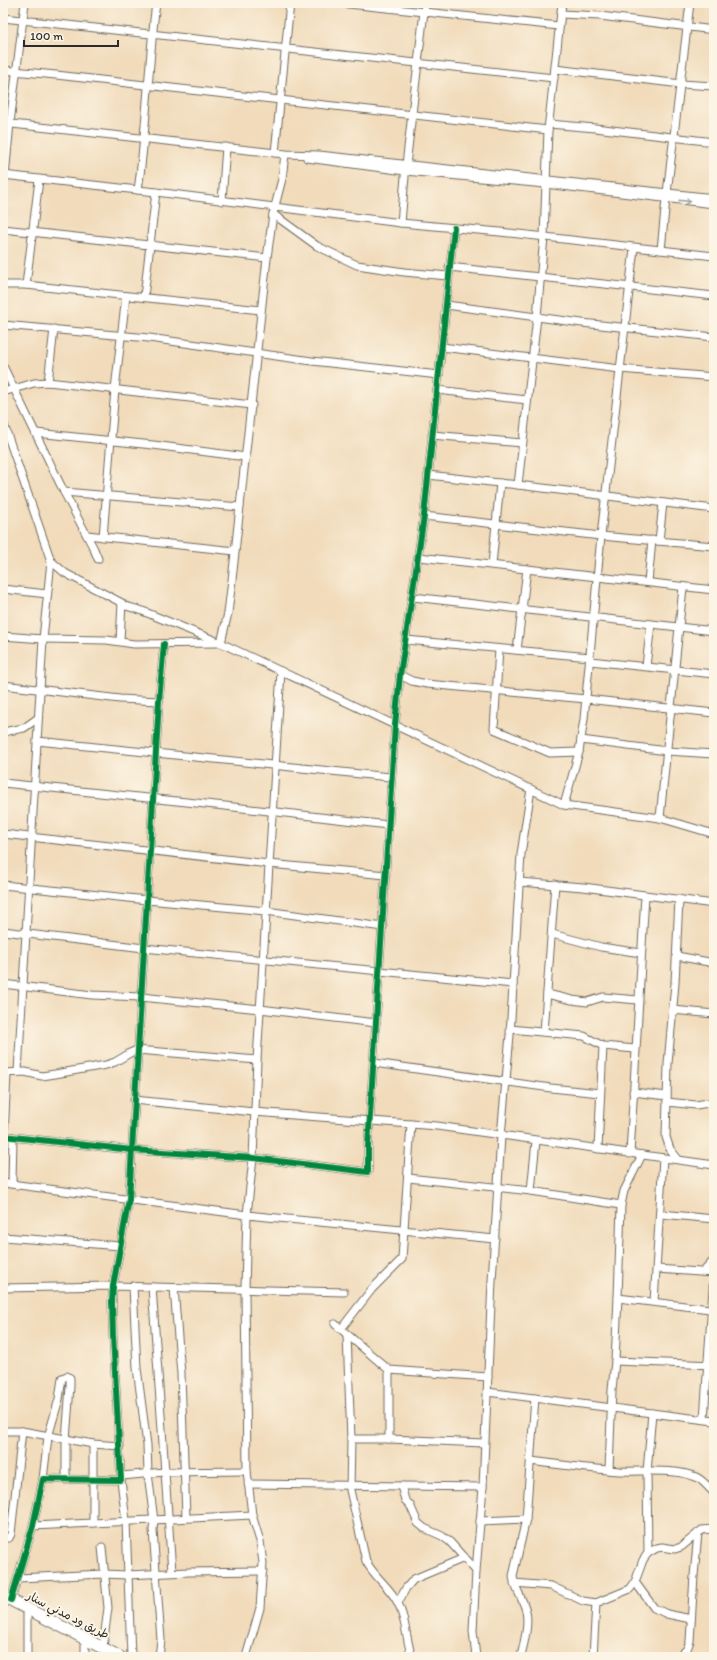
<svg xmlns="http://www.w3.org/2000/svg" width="717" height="1660" viewBox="0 0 717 1660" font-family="Itim,'Playpen Sans Arabic',sans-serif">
	<rect width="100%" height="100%" fill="#fcf5e5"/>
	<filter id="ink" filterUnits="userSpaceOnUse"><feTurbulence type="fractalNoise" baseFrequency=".025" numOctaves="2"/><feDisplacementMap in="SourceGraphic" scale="8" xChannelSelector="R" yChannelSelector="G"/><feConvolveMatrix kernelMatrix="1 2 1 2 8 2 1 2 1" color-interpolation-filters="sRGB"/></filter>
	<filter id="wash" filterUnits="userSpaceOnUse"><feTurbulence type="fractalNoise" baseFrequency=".012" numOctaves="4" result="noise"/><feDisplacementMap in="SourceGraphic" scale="16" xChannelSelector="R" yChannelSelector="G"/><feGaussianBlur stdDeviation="0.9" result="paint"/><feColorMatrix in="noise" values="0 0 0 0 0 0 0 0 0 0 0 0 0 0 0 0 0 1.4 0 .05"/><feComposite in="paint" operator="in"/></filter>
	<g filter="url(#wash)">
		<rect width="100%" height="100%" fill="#f1dbbb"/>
	</g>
	<g filter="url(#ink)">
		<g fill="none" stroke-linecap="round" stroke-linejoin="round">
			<!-- minor casing -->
			<g stroke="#70695d" stroke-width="9">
				<g id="minor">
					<polyline points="339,3 559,26"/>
					<polyline points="561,14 600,16 714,30"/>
					<polyline points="3,18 554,78"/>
					<polyline points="555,69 681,84 714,86"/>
					<polyline points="3,70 56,75 548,130"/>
					<polyline points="3,123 285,154 319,155 714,198"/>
					<polyline points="549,124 595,128 714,142"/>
					<polyline points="275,153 290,3"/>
					<polyline points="307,158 405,171 545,184 714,204"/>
					<polyline points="3,175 156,192 401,223 500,232 714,256"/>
					<polyline points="5,176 10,123 25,3"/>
					<path d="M138,190C147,128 148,65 156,3"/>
					<polyline points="667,193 690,3"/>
					<polyline points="222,201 226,147"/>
					<polyline points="273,214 317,246 357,265 404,272 448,276"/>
					<polyline points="401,223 406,165 425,3"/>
					<polyline points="3,229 267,258"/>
					<polyline points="661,250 666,199"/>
					<polyline points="449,267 714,296"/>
					<polyline points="3,285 26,285 261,310"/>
					<polyline points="26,285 39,180"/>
					<polyline points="144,297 156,192"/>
					<polyline points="446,305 582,323 714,337"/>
					<polyline points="3,325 149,338 312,361 439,375"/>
					<polyline points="442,347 620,369 714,377"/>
					<polyline points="3,366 64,492 94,549 98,559"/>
					<polyline points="712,377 714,357"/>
					<polyline points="48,382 54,329"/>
					<polyline points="437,390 527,400"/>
					<polyline points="3,392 34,383 48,382 252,405"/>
					<polyline points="3,422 51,561 43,639 18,1072"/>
					<polyline points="36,433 153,445 246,457"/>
					<polyline points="432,435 522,443"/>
					<polyline points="428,475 518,485 714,509"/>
					<polyline points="518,485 537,317 544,237 548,130 562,3"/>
					<polyline points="64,492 240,507"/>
					<polyline points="424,516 601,536 714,546"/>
					<polyline points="87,535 235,551"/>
					<polyline points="103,537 115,389 126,296"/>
					<polyline points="659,541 663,503"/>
					<polyline points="419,557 714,590"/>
					<polyline points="51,561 65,573 122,603 120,641"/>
					<polyline points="492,565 500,483"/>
					<polyline points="648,582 652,540"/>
					<polyline points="3,589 47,594"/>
					<polyline points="413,597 714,631"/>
					<polyline points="122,605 140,610 221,643 564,805 660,818 714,834"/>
					<polyline points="3,636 43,639 107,640 134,644 217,643"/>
					<polyline points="406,640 590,657"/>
					<polyline points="221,643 228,613 232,580 267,258 273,214 282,179 285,154"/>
					<polyline points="499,649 494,729 550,753 579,752"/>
					<polyline points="517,650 527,569"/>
					<polyline points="590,661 714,674"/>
					<polyline points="646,666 651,624"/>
					<polyline points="400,675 412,681 427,684 586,699 714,713"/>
					<polyline points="3,685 120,699 159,701"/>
					<polyline points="3,732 24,728 38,718"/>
					<polyline points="581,740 667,751 714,754"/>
					<polyline points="37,741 390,777"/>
					<polyline points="3,783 225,806 388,825"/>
					<polyline points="564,805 579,752 584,719 601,536 634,248"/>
					<polyline points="660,818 683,587"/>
					<polyline points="3,834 269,864 386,875"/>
					<polyline points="519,882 583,887 714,904"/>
					<polyline points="3,885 147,900 266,911 383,927"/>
					<polyline points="3,931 144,948 513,984"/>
					<polyline points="552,934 601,947 641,953"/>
					<polyline points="677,956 714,963"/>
					<polyline points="3,984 92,995 141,997 260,1009 376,1023"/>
					<polyline points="547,994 572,1000 587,1002 603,997 638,1000"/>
					<polyline points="673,1010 714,1014"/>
					<polyline points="510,1029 584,1036 603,1046 635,1049"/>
					<polyline points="544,1032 555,884"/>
					<polyline points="374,1063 551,1088 600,1093"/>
					<polyline points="3,1073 25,1072 42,1076 55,1074 106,1065 115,1062 130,1053 137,1050 257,1060"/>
					<polyline points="633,1092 667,1096"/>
					<polyline points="134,1100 254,1112 437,1126 714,1165"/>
					<polyline points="667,1102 696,1105 714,1102"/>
					<polyline points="3,1136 132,1150 253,1158 368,1172 368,1146 395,725 400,675 424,516 454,228"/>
					<polyline points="4,1136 7,1073"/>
					<polyline points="598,1149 603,1046"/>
					<polyline points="630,1154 645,895"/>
					<polyline points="678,1159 670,1149 666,1137 668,1064 675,983 679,899"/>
					<polyline points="408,1178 531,1191 621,1205"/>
					<polyline points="3,1183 247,1215 495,1239"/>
					<polyline points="12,1183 13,1137"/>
					<polyline points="531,1191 536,1141"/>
					<polyline points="661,1214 714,1219"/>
					<polyline points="3,1237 121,1246"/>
					<polyline points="657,1269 714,1273"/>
					<polyline points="703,1272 714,1260"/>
					<polyline points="133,1286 137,1368 147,1445 148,1473 154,1521 153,1530 161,1640 159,1657"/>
					<polyline points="152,1287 172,1572"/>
					<polyline points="3,1288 113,1286 344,1292"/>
					<polyline points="174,1288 181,1374 186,1518"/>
					<polyline points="618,1298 710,1309"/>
					<polyline points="654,1302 663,1158"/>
					<polyline points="335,1324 389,1370 488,1377"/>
					<polyline points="341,1329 372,1289 402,1259 411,1124"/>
					<path d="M347,1335L351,1439L350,1490L366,1561C374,1577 390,1587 398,1603C406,1619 406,1640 412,1657"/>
					<polyline points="615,1361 714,1365"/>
					<polyline points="389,1370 389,1439"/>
					<polyline points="487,1392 714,1421"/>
					<polyline points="704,1419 714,1273"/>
					<polyline points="3,1431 22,1431 93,1444 120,1446"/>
					<polyline points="351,1439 389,1439 484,1443"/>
					<polyline points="93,1444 93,1523"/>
					<path d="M531,1461C560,1465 590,1469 620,1471C643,1472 674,1468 696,1477C703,1480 708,1487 714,1493"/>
					<polyline points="609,1470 612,1390 615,1361 618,1298 621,1205 624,1191 642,1155"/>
					<polyline points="122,1476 164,1472 247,1471"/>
					<polyline points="43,1479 48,1437 59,1399 62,1378 67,1376 70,1378 70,1386 66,1440 66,1480"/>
					<polyline points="121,1480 126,1521 131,1657"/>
					<polyline points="248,1484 483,1487"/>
					<polyline points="401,1486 405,1500 410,1505 418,1523 424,1528 442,1536 450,1542 476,1571"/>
					<polyline points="480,1521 526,1519"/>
					<polyline points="33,1526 252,1515"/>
					<polyline points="3,1538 9,1538 11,1534 22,1431"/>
					<polyline points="102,1547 108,1608 103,1647"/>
					<polyline points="648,1553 647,1472 652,1413"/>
					<polyline points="18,1578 104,1574 127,1575 189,1572 263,1571"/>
					<polyline points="635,1582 654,1608 667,1614 691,1619"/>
					<polyline points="514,1583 551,1586 583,1601 596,1603 630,1589 635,1582 643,1560 648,1553 657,1548 662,1547 675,1549 681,1547 702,1530 714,1529"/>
					<polyline points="11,1600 33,1526 43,1479 121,1480 113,1336 112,1302 113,1286 129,1199 159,701 164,644"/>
					<polyline points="398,1603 406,1588 414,1579 464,1558"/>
					<polyline points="27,1609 27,1657"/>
					<polyline points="85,1657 85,1639"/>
					<polyline points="246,1657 260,1608 263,1563 260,1541 252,1515 247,1471 245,1289 247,1215 253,1158 257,1060 281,671"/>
					<polyline points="476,1657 473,1631 476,1571 483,1487 492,1281 501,1136 510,1035 521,854 531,789"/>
					<path d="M521,1657C524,1642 529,1625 526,1611C523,1598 514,1588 513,1576L526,1519L535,1398"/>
					<polyline points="593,1657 596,1603"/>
					<polyline points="679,1657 687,1649 690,1641 694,1576 698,1533"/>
				</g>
			</g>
			<!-- highway casing -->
			<g stroke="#70695d" stroke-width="13">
				<polyline id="highway" points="3,1596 120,1657"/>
			</g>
			<!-- minor -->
			<use href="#minor" stroke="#fff" stroke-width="7"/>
			<!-- highway -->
			<use href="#highway" stroke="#fff" stroke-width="11"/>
			<!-- cycleway casing -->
			<g stroke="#fcf5e5" stroke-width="8">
				<g id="cycleway">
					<polyline points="3,1136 132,1150 253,1158 368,1172 368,1146 395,725 400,675 424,516 454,228"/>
					<polyline points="11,1600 33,1526 43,1479 121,1480 113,1336 112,1302 113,1286 129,1199 159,701 164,644"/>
				</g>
			</g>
			<!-- cycleway -->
			<use href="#cycleway" stroke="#00873e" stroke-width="6"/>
		</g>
		<!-- one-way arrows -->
		<defs><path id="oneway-shaft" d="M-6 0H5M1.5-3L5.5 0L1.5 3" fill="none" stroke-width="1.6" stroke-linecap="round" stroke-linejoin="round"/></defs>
		<use stroke="#a0a0a0" href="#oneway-shaft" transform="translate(685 201) rotate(6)"/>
	</g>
	<g text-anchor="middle" stroke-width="4" stroke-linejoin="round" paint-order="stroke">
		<!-- street labels -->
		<g font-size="12" fill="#2b2b2b" stroke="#fcf5e5">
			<text transform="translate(68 1615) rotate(27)" y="4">طريق ود مدني سنار</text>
		</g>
	</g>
	<!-- margin -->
	<rect width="717" height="1660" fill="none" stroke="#fcf5e5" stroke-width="16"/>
	<!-- scale -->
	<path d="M24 40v6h94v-6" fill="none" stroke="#2b2b2b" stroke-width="2"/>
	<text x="30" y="40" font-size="12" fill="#2b2b2b" stroke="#fcf5e5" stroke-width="3" paint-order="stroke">100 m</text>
</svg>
